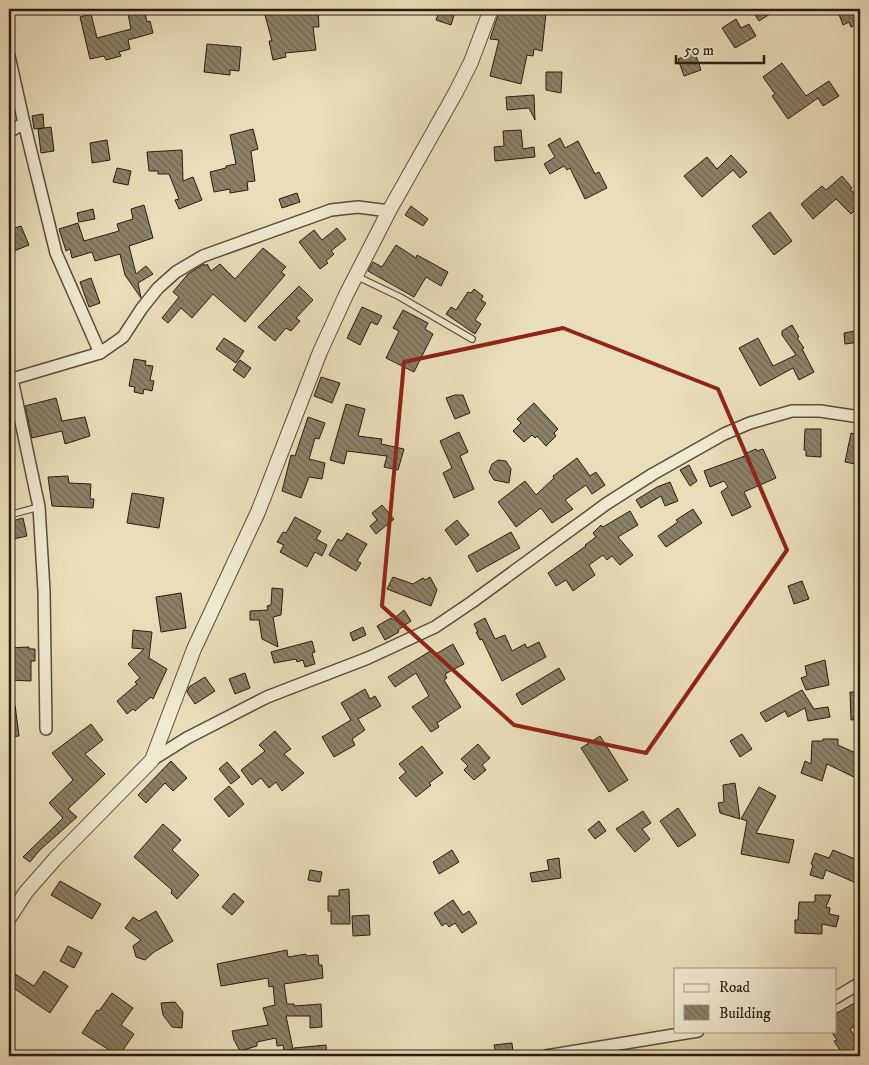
<svg xmlns="http://www.w3.org/2000/svg" width="869" height="1065" viewBox="0 0 869 1065" font-family="'IM FELL DW Pica',serif">
	<defs>
		<pattern id="building-back-hatch" width="6" height="6" patternUnits="userSpaceOnUse" patternTransform="scale(1.25)"><rect width="6" height="6" fill="#8c8168"/><path d="M-1 5l2 2M0 0l6 6M5-1l2 2" fill="none" stroke="#726954"/></pattern>
	</defs>
	<rect width="100%" height="100%" fill="#eadeba"/>
	<filter id="stains"><feTurbulence type="fractalNoise" baseFrequency=".004" numOctaves="4"/><feColorMatrix values="0 0 0 0 .2 0 0 0 0 .09 0 0 0 0 .02 0 0 0 .5 -.17"/></filter>
	<radialGradient id="worn" r=".72"><stop offset=".6" stop-color="#630" stop-opacity="0"/><stop offset="1" stop-color="#630" stop-opacity=".3"/></radialGradient>
	<!-- building -->
	<g fill="url(#building-back-hatch)" stroke="#271c10">
		<polygon points="127,9 144,9 147,22 150,21 153,33 128,40 130,49 119,52 121,56 106,60 104,56 90,59 80,17 91,14 97,38 131,29"/>
		<polygon points="284,9 318,9 319,27 313,27 316,50 285,53 286,57 273,60 269,41 272,41 265,15"/>
		<polygon points="440,9 456,9 451,25 436,20"/>
		<polygon points="500,9 521,9 546,13 542,51 534,49 533,56 527,55 521,84 490,76 499,40 490,39"/>
		<polygon points="751,9 778,9 759,21"/>
		<polygon points="837,9 860,9 860,23 851,27 849,22 843,25"/>
		<polygon points="736,19 741,28 749,24 756,36 735,48 722,28"/>
		<polygon points="207,44 241,47 239,71 230,70 230,75 204,72"/>
		<polygon points="695,53 701,70 684,76 678,59"/>
		<polygon points="782,63 806,96 829,81 839,96 823,106 818,98 788,119 772,96 775,94 763,77"/>
		<polygon points="546,72 562,72 561,93 546,90"/>
		<polygon points="534,95 535,120 529,108 507,110 506,97"/>
		<polygon points="43,114 44,128 34,129 32,116"/>
		<polygon points="51,127 54,151 41,153 38,129"/>
		<polygon points="253,129 258,149 251,151 255,181 247,182 248,190 230,193 230,189 214,192 210,172 226,168 226,166 236,164 230,135"/>
		<polygon points="521,130 523,149 534,147 535,157 495,161 494,147 504,146 503,131"/>
		<polygon points="560,138 565,148 578,141 595,174 599,172 607,188 585,199 570,168 567,170 564,166 550,174 544,164 555,157 548,145"/>
		<polygon points="107,140 110,160 92,163 90,143"/>
		<polygon points="182,150 183,181 193,177 202,200 179,209 175,200 179,199 169,174 158,174 158,171 149,171 147,152"/>
		<polygon points="731,155 747,172 740,178 733,170 702,197 684,176 707,157 717,169"/>
		<polygon points="117,168 131,171 128,185 113,182"/>
		<polygon points="842,176 852,188 850,189 860,200 860,205 851,214 836,199 813,219 801,204 822,186 826,190"/>
		<polygon points="297,193 300,202 282,208 279,199"/>
		<polygon points="144,205 153,238 129,246 136,274 146,266 153,274 138,283 141,298 125,275 120,254 95,261 92,252 72,258 70,249 66,251 59,229 78,223 84,241 119,231 117,224 133,219 131,209"/>
		<polygon points="411,206 428,219 423,226 405,215"/>
		<polygon points="93,209 95,219 79,222 77,213"/>
		<polygon points="770,212 792,241 774,255 752,226"/>
		<polygon points="21,226 29,245 9,253 9,230"/>
		<polygon points="337,228 346,239 331,251 334,254 326,261 328,263 320,269 299,242 314,230 322,240"/>
		<polygon points="396,245 416,258 417,255 448,272 441,286 426,277 414,297 368,271 373,262 382,267"/>
		<polygon points="263,248 286,267 281,272 285,275 245,322 213,294 192,318 181,308 168,323 162,318 179,297 173,292 188,274 204,264 205,266 207,264 211,271 220,264 235,279"/>
		<polygon points="91,278 100,303 89,307 80,282"/>
		<polygon points="299,286 313,300 296,318 300,321 291,331 286,328 275,341 258,327"/>
		<polygon points="474,289 483,296 481,300 486,303 475,320 481,324 475,334 446,314 451,307 456,310 468,292 471,293"/>
		<polygon points="362,307 382,316 377,325 371,322 360,345 347,338"/>
		<polygon points="403,310 428,323 425,329 433,334 414,372 386,358 399,331 393,328"/>
		<polygon points="792,325 799,337 797,338 804,348 802,349 814,372 799,380 793,368 760,386 739,348 758,338 773,366 796,355 782,335 782,331"/>
		<polygon points="860,330 860,342 845,344 844,333"/>
		<polygon points="224,338 244,351 236,363 216,349"/>
		<polygon points="134,359 146,361 145,365 153,366 150,380 154,381 152,391 144,389 143,394 134,392 135,387 129,386"/>
		<polygon points="240,360 251,368 244,378 233,370"/>
		<polygon points="321,377 340,383 332,403 314,396"/>
		<polygon points="455,395 463,395 470,413 455,419 446,398"/>
		<polygon points="56,398 62,421 85,417 90,436 65,444 62,431 32,438 25,406"/>
		<polygon points="534,403 558,429 554,433 556,436 546,446 537,436 535,438 532,435 524,442 513,431 521,423 517,419"/>
		<polygon points="346,404 365,409 358,436 382,439 381,444 404,449 398,470 384,467 387,456 347,451 344,464 330,460"/>
		<polygon points="308,417 325,423 319,439 315,438 309,459 325,463 322,479 309,477 301,498 282,491 291,455 295,456"/>
		<polygon points="805,429 821,429 821,457 806,456 806,450 804,450"/>
		<polygon points="459,432 468,452 460,456 474,489 454,498 443,473 452,468 440,441"/>
		<polygon points="851,433 860,435 860,465 845,462"/>
		<polygon points="756,449 757,451 763,449 776,478 744,492 751,507 732,516 721,492 728,487 724,481 710,487 704,471 745,456 744,454"/>
		<polygon points="577,458 590,476 596,472 605,485 592,494 586,485 565,500 573,509 552,523 541,508 516,527 498,502 525,481 536,495 554,478 553,476"/>
		<polygon points="498,460 506,461 511,469 509,483 494,480 489,472 492,464"/>
		<polygon points="689,465 697,481 690,486 680,470"/>
		<polygon points="68,476 69,483 91,484 90,499 94,499 93,508 52,506 48,477"/>
		<polygon points="670,482 678,501 665,506 661,496 641,508 636,500 657,487"/>
		<polygon points="132,493 164,498 159,528 127,523"/>
		<polygon points="382,505 394,519 376,534 370,526 377,520 372,513"/>
		<polygon points="693,509 702,523 666,547 658,536 678,522 676,520"/>
		<polygon points="630,511 638,525 618,537 633,555 620,565 612,556 607,560 603,555 589,565 595,575 573,591 566,580 556,586 548,573 586,546 585,545 596,537 593,533 601,525 603,527"/>
		<polygon points="295,517 321,531 316,539 327,545 322,556 315,552 307,567 280,552 284,545 277,542 283,532 286,533"/>
		<polygon points="23,518 27,536 9,540 9,522"/>
		<polygon points="457,520 469,535 456,545 445,530"/>
		<polygon points="511,532 520,548 477,572 468,556"/>
		<polygon points="347,533 367,544 357,561 361,563 356,571 329,555 338,539 342,541"/>
		<polygon points="393,577 413,584 423,578 425,580 430,577 437,590 431,606 387,589"/>
		<polygon points="802,581 809,599 794,604 788,586"/>
		<polygon points="272,588 283,589 281,615 273,617 278,647 262,639 259,620 250,620 250,611 268,610 267,606 271,605"/>
		<polygon points="181,593 186,628 161,632 156,597"/>
		<polygon points="404,610 411,621 398,630 399,632 385,640 377,626 391,618 392,620"/>
		<polygon points="485,618 495,639 505,635 512,651 525,644 527,648 539,642 546,657 502,681 482,639 480,640 476,632 478,632 474,624"/>
		<polygon points="363,627 366,635 353,641 350,633"/>
		<polygon points="133,630 152,632 149,658 167,669 153,699 151,697 135,711 133,709 127,714 117,701 137,684 135,682 140,678 128,664 144,649 132,648"/>
		<polygon points="312,641 315,652 312,653 315,664 305,667 303,660 297,662 296,659 274,663 271,652"/>
		<polygon points="453,644 464,664 445,674 447,678 444,680 461,707 437,723 439,727 431,732 412,707 429,696 416,673 395,687 388,677 432,650 434,655"/>
		<polygon points="29,647 29,649 35,649 35,661 31,661 31,681 9,680 9,648"/>
		<polygon points="825,660 829,685 806,690 801,678 807,676 805,666"/>
		<polygon points="559,668 565,679 522,705 516,694"/>
		<polygon points="245,673 250,688 235,694 229,679"/>
		<polygon points="205,677 215,691 195,704 187,692 189,687"/>
		<polygon points="365,689 370,699 375,696 381,706 358,719 365,730 352,739 355,745 334,757 322,737 351,720 341,703"/>
		<polygon points="802,690 814,709 828,707 830,717 808,721 805,708 788,717 785,711 766,722 760,713"/>
		<polygon points="850,692 860,692 860,719 851,720"/>
		<polygon points="15,705 19,736 9,737 9,706"/>
		<polygon points="91,724 103,740 85,754 105,774 68,809 77,817 40,850 30,862 23,857 63,818 49,803 73,780 52,753"/>
		<polygon points="275,731 291,749 284,754 304,773 282,791 276,782 269,788 261,778 252,785 241,770 265,751 259,745"/>
		<polygon points="742,734 752,749 740,757 730,741"/>
		<polygon points="600,736 628,780 609,792 581,748"/>
		<polygon points="823,739 838,739 838,745 860,755 860,780 827,764 822,781 801,773 805,761 811,764 812,741 823,741"/>
		<polygon points="478,744 490,758 482,765 486,770 474,780 464,770 468,766 461,759"/>
		<polygon points="422,746 443,773 429,783 431,785 416,797 399,778 406,772 399,764"/>
		<polygon points="171,761 187,778 173,791 165,783 146,803 138,795"/>
		<polygon points="227,762 240,777 231,784 219,769"/>
		<polygon points="735,783 740,819 720,813 718,803 724,802 723,785"/>
		<polygon points="229,786 244,804 229,817 214,799"/>
		<polygon points="759,787 776,796 756,833 794,840 789,863 741,854 747,821 741,819"/>
		<polygon points="678,808 696,835 678,847 660,821"/>
		<polygon points="643,811 651,823 642,829 650,839 635,852 616,829"/>
		<polygon points="599,821 606,831 595,839 588,830"/>
		<polygon points="163,824 181,840 172,850 199,875 177,899 171,893 172,890 134,857"/>
		<polygon points="452,850 459,862 439,874 433,862"/>
		<polygon points="833,850 860,861 860,867 854,882 826,870 823,879 810,875 813,865 811,864 815,853 829,858"/>
		<polygon points="559,858 561,878 532,882 530,873 549,870 547,860"/>
		<polygon points="310,870 322,872 320,882 308,880"/>
		<polygon points="60,881 101,904 92,919 51,895"/>
		<polygon points="349,889 350,924 331,924 331,911 328,911 328,896 339,896 339,890"/>
		<polygon points="234,893 244,902 232,915 222,907"/>
		<polygon points="815,895 831,895 826,907 830,908 829,914 839,916 836,927 822,924 822,934 795,933 795,920 798,920 799,902 815,902"/>
		<polygon points="453,900 463,915 469,911 477,923 462,933 455,923 449,927 446,923 442,926 434,913"/>
		<polygon points="156,911 173,941 154,952 145,960 136,957 133,946 141,940 125,928 133,917 139,921"/>
		<polygon points="369,915 370,935 353,936 352,916"/>
		<polygon points="68,946 82,953 74,968 60,961"/>
		<polygon points="287,950 288,957 306,954 306,956 318,955 319,965 322,965 323,978 284,984 287,1004 294,1004 294,1006 321,1004 322,1027 310,1028 310,1016 286,1016 293,1049 284,1051 283,1045 277,1046 276,1038 257,1042 257,1046 240,1051 234,1040 232,1031 268,1025 263,1008 275,1005 273,986 269,987 268,978 221,986 217,964"/>
		<polygon points="9,970 34,986 44,971 68,986 50,1013 9,985"/>
		<polygon points="112,993 133,1008 121,1025 134,1034 119,1056 82,1033 97,1010 99,1011"/>
		<polygon points="860,1000 860,1023 850,1029 860,1046 860,1056 844,1056 834,1041 837,1040 831,1031 835,1031 835,1014"/>
		<polygon points="175,1002 183,1012 182,1028 172,1027 163,1015 161,1003"/>
		<polygon points="512,1043 513,1052 496,1054 494,1045"/>
		<polygon points="326,1045 327,1056 295,1056 294,1048"/>
	</g>
	<g fill="none" stroke-linecap="round" stroke-linejoin="round">
		<!-- service casing -->
		<g stroke="#584c3a" stroke-width="8">
			<g id="service">
				<polyline points="356,276 400,297 472,339"/>
				<polyline points="9,515 39,507"/>
			</g>
		</g>
		<!-- minor casing -->
		<g stroke="#584c3a" stroke-width="14">
			<g id="minor">
				<polyline points="9,56 24,123 56,253 100,353 123,337 142,308 158,288 176,272 203,256 331,210 358,207 389,211"/>
				<polyline points="9,132 24,123"/>
				<polyline points="46,729 44,591 39,507 12,379 100,353"/>
				<polyline points="152,760 187,738 267,697 368,658 435,627 472,602 606,504 653,474 724,434 750,423 792,411 820,411 860,417"/>
				<polyline points="835,998 860,983"/>
				<polyline points="546,1056 698,1031"/>
			</g>
		</g>
		<!-- tertiary casing -->
		<g stroke="#584c3a" stroke-width="16">
			<polyline id="tertiary" points="9,918 26,892 55,859 152,760 194,649 258,512 320,352 346,295 389,211 456,92 471,62 491,9"/>
		</g>
		<!-- service -->
		<use href="#service" stroke="#f1ead2" stroke-width="5.5"/>
		<!-- minor -->
		<use href="#minor" stroke="#f1ead2" stroke-width="11"/>
		<!-- tertiary -->
		<use href="#tertiary" stroke="#f1ead2" stroke-width="14"/>
	</g>
	<!-- marked area -->
	<path fill="none" stroke="#8f2418" stroke-width="4" stroke-linejoin="round" d="M563,328L718,389L787,550L646,753L514,725L382,606L404,362Z"/>
	<!-- margin -->
	<rect width="869" height="1065" fill="none" stroke="#eadeba" stroke-width="30"/>
	<rect x="10" y="10" width="849" height="1045" fill="none" stroke="#271c10" stroke-width="2.5"/>
	<rect x="15" y="15" width="839" height="1035" fill="none" stroke="#271c10"/>
	<!-- legend -->
	<rect x="674" y="968" width="162" height="65" fill="#f1ead2" stroke="#a09884"/>
	<rect x="684" y="984" width="25" height="8" fill="#f1ead2" stroke="#a09884"/>
	<text x="719" y="992" font-size="15" fill="#271c10">Road</text>
	<rect x="684" y="1005" width="25" height="15" fill="url(#building-back-hatch)" stroke="#a09884"/>
	<text x="719" y="1018" font-size="15" fill="#271c10">Building</text>
	<!-- scale -->
	<path d="M676 55v8h88v-8" fill="none" stroke="#271c10" stroke-width="2.5"/>
	<text x="684" y="55" font-size="15" fill="#271c10" stroke="#f1ead2" stroke-width="4" paint-order="stroke">50 m</text>
	<rect width="100%" height="100%" filter="url(#stains)"/>
	<rect width="100%" height="100%" fill="url(#worn)"/>
</svg>
